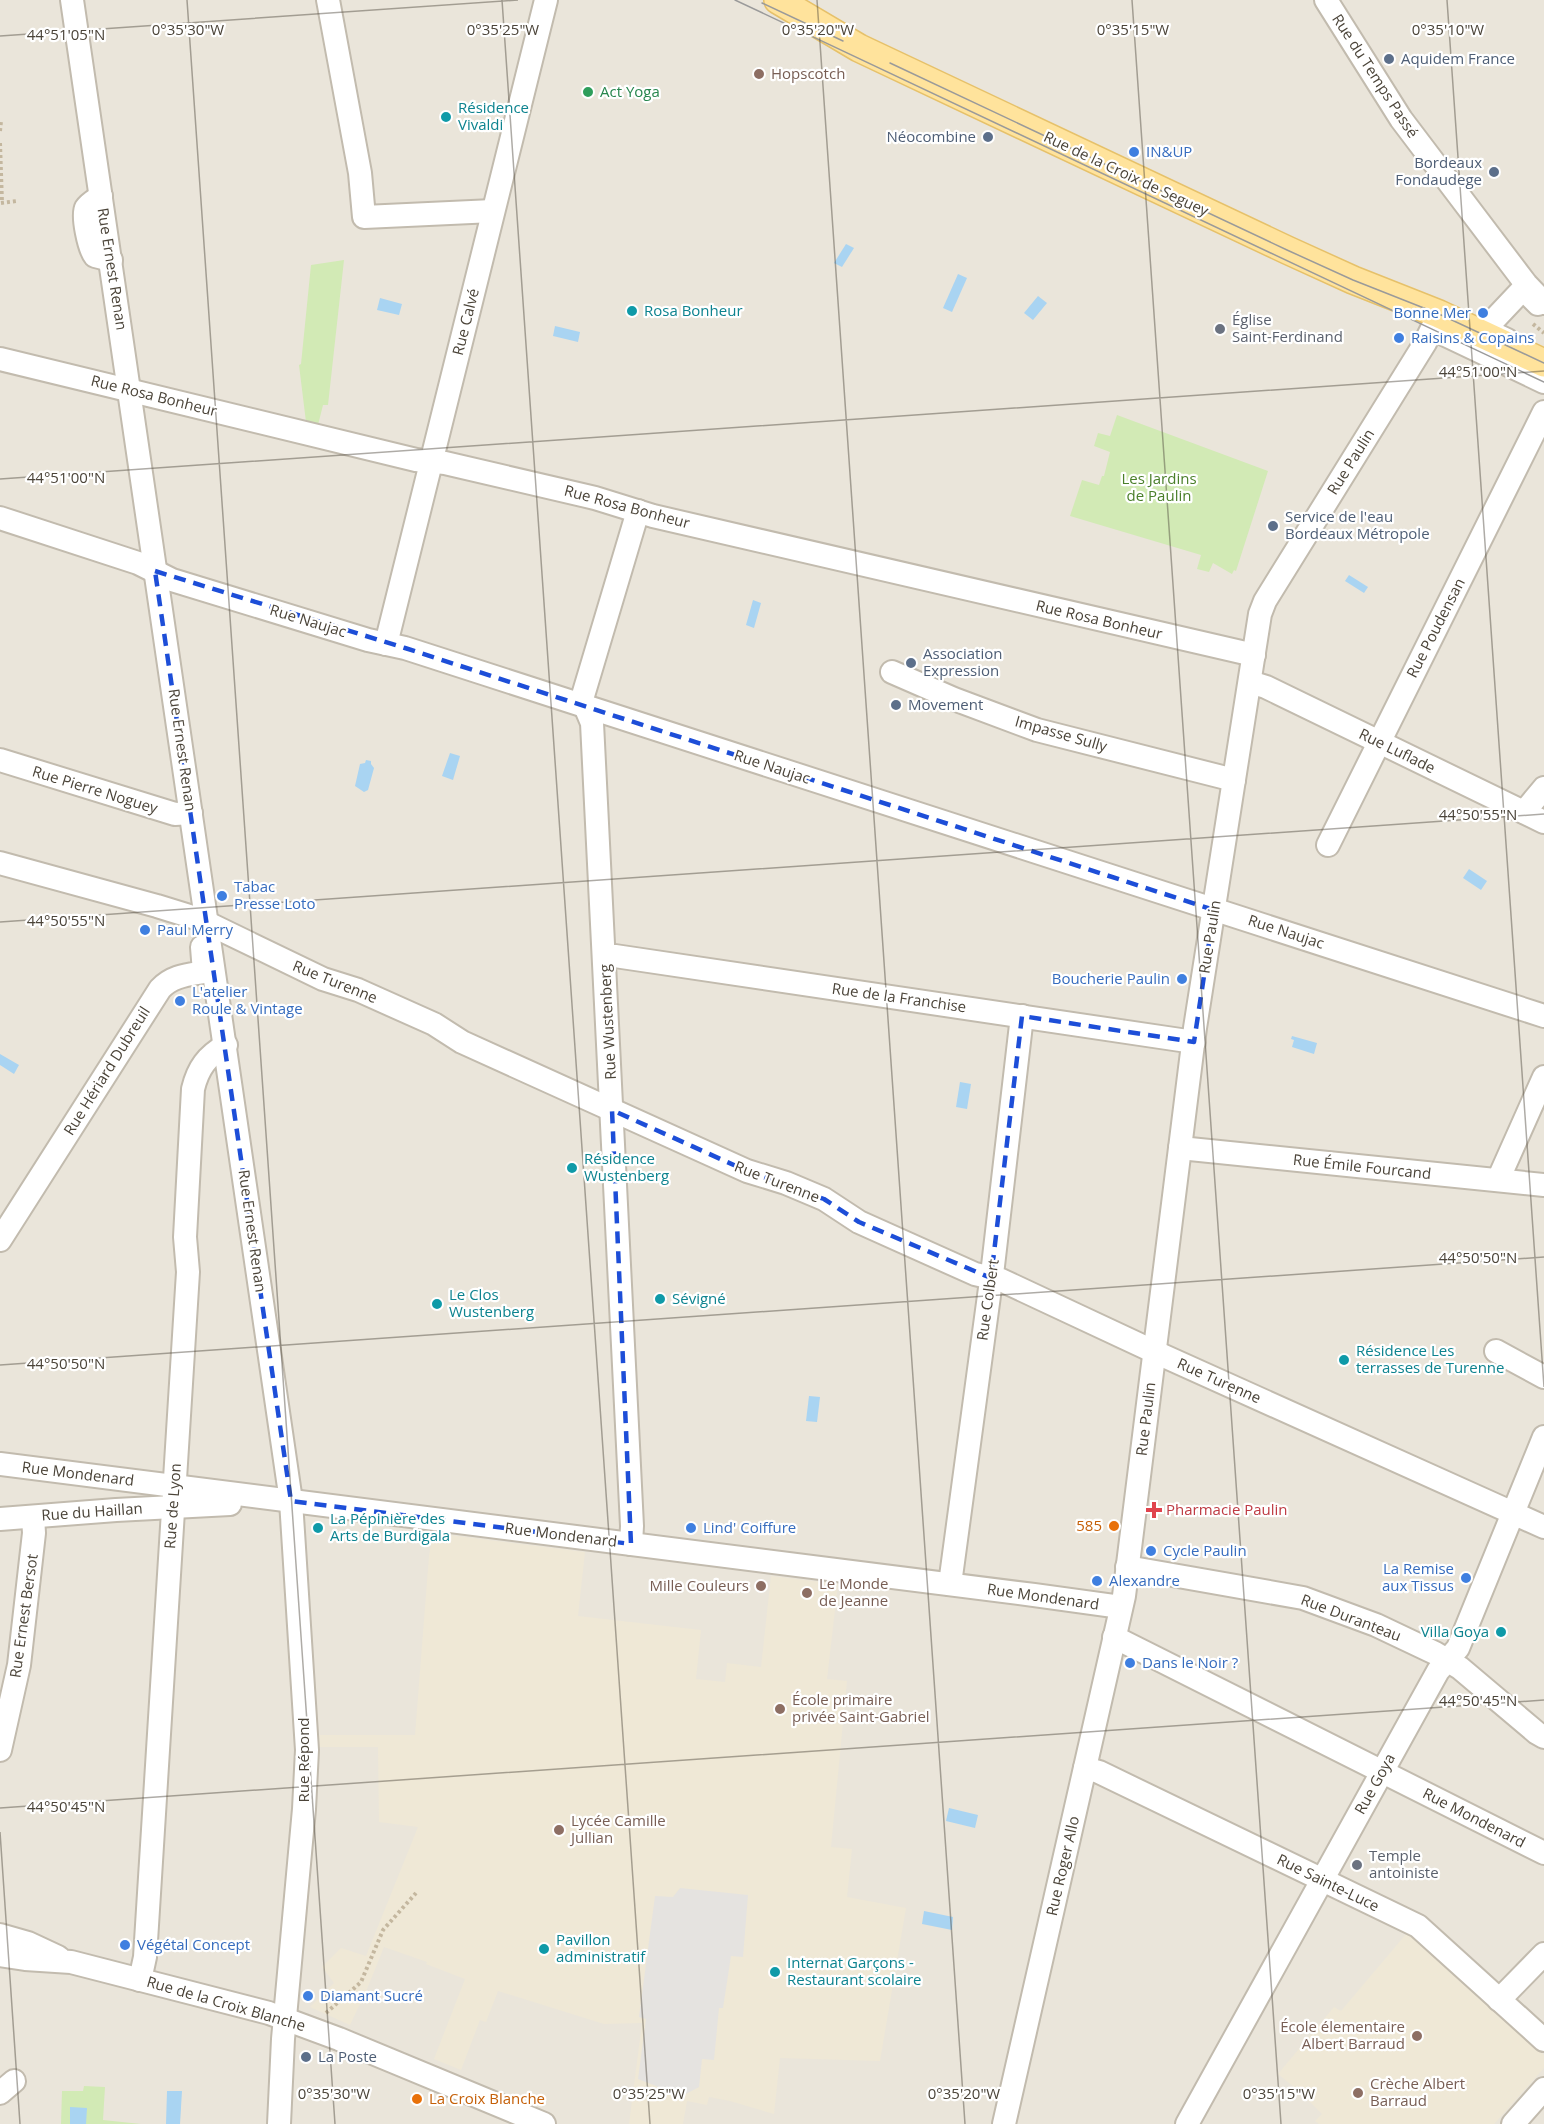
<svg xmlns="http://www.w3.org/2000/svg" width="1544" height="2124" viewBox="0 0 1544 2124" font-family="'Open Sans',sans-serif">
	<rect width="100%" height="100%" fill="#f6f3ec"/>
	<!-- residential -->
	<rect fill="#eae5da" x="0" y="0" width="1544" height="2124"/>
	<!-- education -->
	<g fill="#efe8d6">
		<polygon points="433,1533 585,1552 578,1616 701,1630 696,1679 725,1682 727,1663 761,1667 771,1576 838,1584 827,1679 847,1681 831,1847 852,1849 847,1897 906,1908 880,2061 780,2058 774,2114 730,2101 709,2097 707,2105 687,2101 683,2124 629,2124 642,2023 604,2024 498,1991 486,2022 480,2020 461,2070 434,2059 465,1979 426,1964 427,1962 384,1947 367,1989 350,2025 310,2007 334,1983 322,1967 341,1948 366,1956 418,1827 379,1822 378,1747 318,1747 318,1735 415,1735 429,1556"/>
		<polygon points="1407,1933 1440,1959 1544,2055 1544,2068 1494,2124 1319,2124 1315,2121 1322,2114 1300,2092 1278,2074 1334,2007 1341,2011"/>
	</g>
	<!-- green -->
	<g fill="#d2eab5">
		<polygon points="344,260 328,405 323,405 318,425 306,422 299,365 301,364 311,265"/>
		<polygon points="1117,415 1268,471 1236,571 1234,570 1232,574 1213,563 1209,572 1197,569 1201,555 1070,516 1082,480 1099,485 1102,476 1104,476 1110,452 1094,446 1098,433 1110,436"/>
		<polygon points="84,2086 105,2087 103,2120 141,2124 61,2124 62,2091 83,2091"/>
	</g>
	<!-- parking -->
	<polygon fill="#e5e3e0" points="680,1888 748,1895 743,1957 731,1956 723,2008 719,2008 714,2060 702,2059 699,2087 682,2096 638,2079 646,2019 639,2017 655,1896 673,1897"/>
	<!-- water -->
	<g fill="#a9d4f2">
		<polygon points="846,244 854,248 842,267 834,263"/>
		<polygon points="958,274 967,278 952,312 943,308"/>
		<polygon points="1038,296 1047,303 1033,320 1024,313"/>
		<polygon points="380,298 402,304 399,315 377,310"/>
		<polygon points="555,326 580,332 578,342 553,336"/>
		<polygon points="1349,575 1368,587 1364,593 1345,581"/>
		<polygon points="753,600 761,603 754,628 746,625"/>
		<polygon points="450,753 460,756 453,780 442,776"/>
		<polygon points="366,760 371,761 371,764 374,768 368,790 364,792 355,786 360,764 365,763"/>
		<polygon points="1469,869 1487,881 1481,890 1463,878"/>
		<polygon points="1292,1036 1317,1043 1314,1054 1292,1047 1294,1040 1291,1039"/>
		<polygon points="0,1054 19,1065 14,1074 0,1065"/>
		<polygon points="960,1082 971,1084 967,1109 956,1107"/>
		<polygon points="809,1396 820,1397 817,1422 806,1421"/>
		<polygon points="949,1808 978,1815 975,1828 946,1821"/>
		<polygon points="924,1911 953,1917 952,1930 922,1924"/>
		<polygon points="167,2091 182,2091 180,2124 166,2124"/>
		<polygon points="70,2107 87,2108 86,2124 70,2124"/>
	</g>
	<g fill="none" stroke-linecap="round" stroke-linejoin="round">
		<!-- minor casing -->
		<g stroke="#c2bbae" stroke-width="26">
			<g id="minor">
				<polyline points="72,0 291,1501 307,1750 304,1809 283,2039 279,2124"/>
				<polyline points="328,0 360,173 364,217 493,211"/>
				<polyline points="1326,0 1401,119 1526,284 1544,303"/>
				<path d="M101,196C97,199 89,203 86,208C82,215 89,249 95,256L111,260"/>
				<polyline points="1433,329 1544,382"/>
				<polyline points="1507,340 1486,330 1489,325 1523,289 1538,304"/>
				<polyline points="0,359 416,460 445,463 595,498 653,516 1254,655"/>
				<polyline points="0,518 138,563 172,580 368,640 405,648 1544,1016"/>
				<polyline points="386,644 546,0"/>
				<polyline points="892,672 954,699 1037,730 1234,780"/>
				<polyline points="1250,682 1266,687 1544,822"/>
				<polyline points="0,760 175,814 191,813"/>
				<polyline points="1524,812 1544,788"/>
				<polyline points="1328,845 1544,412"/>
				<polyline points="0,863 157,906 199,919 323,979 358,990 434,1024 462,1042 747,1171 786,1183 824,1199 859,1222 975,1274 1001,1280 1155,1352 1544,1527"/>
				<polyline points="605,956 615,956 1194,1042"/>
				<polyline points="1180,1148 1544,1185"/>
				<polyline points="1498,1180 1544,1077"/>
				<path d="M0,1240L160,989C172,976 187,975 204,972L202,947"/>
				<polyline points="1496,1351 1544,1377"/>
				<polyline points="0,1464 1034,1595 1121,1607"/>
				<polyline points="0,1519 116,1510 230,1504"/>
				<polyline points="631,1544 632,1526 592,723 582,699 638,511"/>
				<polyline points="1127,1567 1303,1598 1376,1625 1435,1653 1460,1668 1537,1733 1544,1737"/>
				<polyline points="950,1584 993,1266 1022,1016"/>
				<polyline points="1114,1637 1544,1853"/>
				<polyline points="0,1750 19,1665 34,1533 33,1517"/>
				<polyline points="1085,1768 1099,1772 1418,1926 1544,2040"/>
				<polyline points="0,1935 28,1943 58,1957"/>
				<polyline points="0,1955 25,1959 71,1962 269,2013 339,2039 544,2124"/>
				<path d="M140,1980L145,1957L188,1272L185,1237L193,1089C198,1068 207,1056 226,1045"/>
				<polyline points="1499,2000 1544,1954"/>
				<polyline points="0,2093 14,2081"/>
				<polyline points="1004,2124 1124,1596 1195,1028 1260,614 1265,601 1425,343 1439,314"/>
				<polyline points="1187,2124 1438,1671 1458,1648 1544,1437"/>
				<polyline points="1513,2124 1544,2089"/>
			</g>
		</g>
		<!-- major casing -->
		<g stroke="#e6c16a" stroke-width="30">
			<polyline id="major" points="778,0 859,48 1287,250 1353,280 1439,314 1544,363"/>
		</g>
		<!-- path -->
		<g stroke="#c4b79f" stroke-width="4" stroke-dasharray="3 3" stroke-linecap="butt">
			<polyline points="0,131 1,121"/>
			<polyline points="0,143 2,203"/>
			<polyline points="1,203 17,201"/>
			<polyline points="1533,324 1544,333"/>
			<polyline points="326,2013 361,1982 383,1930 416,1893"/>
		</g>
		<!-- minor -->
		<use href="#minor" stroke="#fff" stroke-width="22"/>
		<!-- major -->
		<use href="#major" stroke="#ffe39c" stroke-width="27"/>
		<!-- tram -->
		<g stroke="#9a9a9a" stroke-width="1.5">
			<polyline points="735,0 1544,382"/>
			<polyline points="762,3 843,41"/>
			<polyline points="890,63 1287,250 1353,280 1439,314 1544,363"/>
		</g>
	</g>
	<!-- marked area -->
	<path fill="none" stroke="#1d4ed8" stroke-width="4.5" stroke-dasharray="12 8" stroke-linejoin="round" d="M155,571L405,648L1214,910L1194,1042L1022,1016L991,1278L859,1222L824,1199L747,1171L612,1110L631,1544L291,1501Z"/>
	<!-- ticks -->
	<path fill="none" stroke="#4b4439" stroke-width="1.5" stroke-opacity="0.45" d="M187,0L335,2124M502,0L650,2124M817,0L965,2124M1132,0L1281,2124M1447,0L1544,1387M0,36L518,0M0,479L1544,371M0,922L1544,814M0,1365L1544,1257M0,1808L1544,1700M0,1832L20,2124"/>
	<!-- markers -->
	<g fill="#5c6f8a" stroke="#fff" stroke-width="2">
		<circle cx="1389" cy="59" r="6"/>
		<circle cx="988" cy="137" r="6"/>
		<circle cx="1494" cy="172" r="6"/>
		<circle cx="1273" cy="526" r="6"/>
		<circle cx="911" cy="663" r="6"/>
		<circle cx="896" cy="705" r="6"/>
		<circle cx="306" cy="2057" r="6"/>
	</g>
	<g fill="#8d6e63" stroke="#fff" stroke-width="2">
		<circle cx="759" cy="74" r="6"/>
		<circle cx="761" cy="1586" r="6"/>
		<circle cx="807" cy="1593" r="6"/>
		<circle cx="780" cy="1709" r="6"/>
		<circle cx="559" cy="1830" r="6"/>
		<circle cx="1417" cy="2036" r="6"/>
		<circle cx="1358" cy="2093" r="6"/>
	</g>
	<circle fill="#2e9e5b" stroke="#fff" stroke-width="2" cx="588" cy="92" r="6"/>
	<g fill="#0f9aa8" stroke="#fff" stroke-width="2">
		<circle cx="446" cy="117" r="6"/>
		<circle cx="632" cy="311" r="6"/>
		<circle cx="572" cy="1168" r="6"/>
		<circle cx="660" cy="1299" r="6"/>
		<circle cx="437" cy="1304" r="6"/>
		<circle cx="1344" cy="1360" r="6"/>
		<circle cx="318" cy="1528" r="6"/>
		<circle cx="1501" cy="1632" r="6"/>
		<circle cx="544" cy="1949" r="6"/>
		<circle cx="775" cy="1972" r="6"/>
	</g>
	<g fill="#3f7fe0" stroke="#fff" stroke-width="2">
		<circle cx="1134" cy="152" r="6"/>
		<circle cx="1483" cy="313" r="6"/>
		<circle cx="1399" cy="338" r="6"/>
		<circle cx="222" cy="896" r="6"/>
		<circle cx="145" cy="930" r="6"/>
		<circle cx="1182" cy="979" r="6"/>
		<circle cx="180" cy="1001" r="6"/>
		<circle cx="691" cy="1528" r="6"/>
		<circle cx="1151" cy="1551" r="6"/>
		<circle cx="1466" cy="1578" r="6"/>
		<circle cx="1097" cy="1581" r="6"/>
		<circle cx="1130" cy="1663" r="6"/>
		<circle cx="125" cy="1945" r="6"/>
		<circle cx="308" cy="1996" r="6"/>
	</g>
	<g fill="#6b7280" stroke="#fff" stroke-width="2">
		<circle cx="1220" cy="329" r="6"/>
		<circle cx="1357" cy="1865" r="6"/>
	</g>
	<path fill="#e0444e" stroke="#fff" stroke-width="2" d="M1151 1501h6v6h6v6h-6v6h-6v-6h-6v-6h6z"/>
	<g fill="#e8710a" stroke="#fff" stroke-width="2">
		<circle cx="1114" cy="1526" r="6"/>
		<circle cx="417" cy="2099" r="6"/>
	</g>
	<g text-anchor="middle" stroke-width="4.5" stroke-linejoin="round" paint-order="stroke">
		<!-- service labels -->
		<g font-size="15" fill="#4e5e75" stroke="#fff" text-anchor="start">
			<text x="1401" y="64">Aquidem France</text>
			<text x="976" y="142" text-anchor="end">Néocombine</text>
			<text x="1482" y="168" text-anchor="end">Bordeaux<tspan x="1482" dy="17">Fondaudege</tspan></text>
			<text x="1285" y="522">Service de l'eau<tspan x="1285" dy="17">Bordeaux Métropole</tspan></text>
			<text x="923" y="659">Association<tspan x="923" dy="17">Expression</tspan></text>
			<text x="908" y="710">Movement</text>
			<text x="318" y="2062">La Poste</text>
		</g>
		<!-- education labels -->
		<g font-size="15" fill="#785e54" stroke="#fff" text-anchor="start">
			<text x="771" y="79">Hopscotch</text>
			<text x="819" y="1589">Le Monde<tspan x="819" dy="17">de Jeanne</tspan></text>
			<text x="749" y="1591" text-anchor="end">Mille Couleurs</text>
			<text x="792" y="1705">École primaire<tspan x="792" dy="17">privée Saint-Gabriel</tspan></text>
			<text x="571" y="1826">Lycée Camille<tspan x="571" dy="17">Jullian</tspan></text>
			<text x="1405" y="2032" text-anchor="end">École élementaire<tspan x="1405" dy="17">Albert Barraud</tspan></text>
			<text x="1370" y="2089">Crèche Albert<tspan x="1370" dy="17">Barraud</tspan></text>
		</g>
		<!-- street labels -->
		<g font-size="15" fill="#4b4439" stroke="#fff">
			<text transform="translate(1375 76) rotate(57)" y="5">Rue du Temps Passé</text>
			<text transform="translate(1126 174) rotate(25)" y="5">Rue de la Croix de Seguey</text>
			<text transform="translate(112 269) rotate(81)" y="5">Rue Ernest Renan</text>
			<text transform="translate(466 322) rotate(-76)" y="5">Rue Calvé</text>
			<text transform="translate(154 396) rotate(14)" y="5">Rue Rosa Bonheur</text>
			<text transform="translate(1351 462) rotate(-58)" y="5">Rue Paulin</text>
			<text transform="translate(627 507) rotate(15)" y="5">Rue Rosa Bonheur</text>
			<text transform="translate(1099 620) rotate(13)" y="5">Rue Rosa Bonheur</text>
			<text transform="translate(308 621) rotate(17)" y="5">Rue Naujac</text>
			<text transform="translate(1436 628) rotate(-63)" y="5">Rue Poudensan</text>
			<text transform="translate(1061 734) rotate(16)" y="5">Impasse Sully</text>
			<text transform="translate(182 750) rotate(82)" y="5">Rue Ernest Renan</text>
			<text transform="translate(1397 751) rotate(26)" y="5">Rue Luflade</text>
			<text transform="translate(772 767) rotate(18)" y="5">Rue Naujac</text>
			<text transform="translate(95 790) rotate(17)" y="5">Rue Pierre Noguey</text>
			<text transform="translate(1286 932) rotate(18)" y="5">Rue Naujac</text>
			<text transform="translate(1210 937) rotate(-81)" y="5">Rue Paulin</text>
			<text transform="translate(335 982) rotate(22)" y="5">Rue Turenne</text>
			<text transform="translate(899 998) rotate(8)" y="5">Rue de la Franchise</text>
			<text transform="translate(608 1022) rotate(-93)" y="5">Rue Wustenberg</text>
			<text transform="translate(107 1071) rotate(-58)" y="5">Rue Hériard Dubreuil</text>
			<text transform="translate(1362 1167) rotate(6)" y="5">Rue Émile Fourcand</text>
			<text transform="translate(777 1182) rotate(21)" y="5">Rue Turenne</text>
			<text transform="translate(252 1231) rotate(82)" y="5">Rue Ernest Renan</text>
			<text transform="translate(988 1300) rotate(-82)" y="5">Rue Colbert</text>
			<text transform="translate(1219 1381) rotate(24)" y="5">Rue Turenne</text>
			<text transform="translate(1146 1419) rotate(-83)" y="5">Rue Paulin</text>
			<text transform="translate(78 1474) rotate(7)" y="5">Rue Mondenard</text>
			<text transform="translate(173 1506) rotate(-86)" y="5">Rue de Lyon</text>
			<text transform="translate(92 1512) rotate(-4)" y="5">Rue du Haillan</text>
			<text transform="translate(561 1535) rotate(7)" y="5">Rue Mondenard</text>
			<text transform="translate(1043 1597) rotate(8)" y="5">Rue Mondenard</text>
			<text transform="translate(24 1616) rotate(-82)" y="5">Rue Ernest Bersot</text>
			<text transform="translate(1351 1618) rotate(21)" y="5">Rue Duranteau</text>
			<text transform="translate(304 1760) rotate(-90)" y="5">Rue Répond</text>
			<text transform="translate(1375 1784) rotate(-61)" y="5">Rue Goya</text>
			<text transform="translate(1474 1818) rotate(27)" y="5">Rue Mondenard</text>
			<text transform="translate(1063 1866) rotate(-77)" y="5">Rue Roger Allo</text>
			<text transform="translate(1328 1883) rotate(26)" y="5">Rue Sainte-Luce</text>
			<text transform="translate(226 2004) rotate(16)" y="5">Rue de la Croix Blanche</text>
		</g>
		<!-- leisure labels -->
		<g font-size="15" fill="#27864d" stroke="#fff" text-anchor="start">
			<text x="600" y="97">Act Yoga</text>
		</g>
		<!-- culture labels -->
		<g font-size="15" fill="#0d838f" stroke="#fff" text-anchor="start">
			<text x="458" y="113">Résidence<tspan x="458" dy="17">Vivaldi</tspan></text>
			<text x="644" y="316">Rosa Bonheur</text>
			<text x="584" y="1164">Résidence<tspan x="584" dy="17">Wustenberg</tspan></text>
			<text x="449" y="1300">Le Clos<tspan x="449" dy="17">Wustenberg</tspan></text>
			<text x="672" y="1304">Sévigné</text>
			<text x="1356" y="1356">Résidence Les<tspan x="1356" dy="17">terrasses de Turenne</tspan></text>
			<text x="330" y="1524">La Pépinière des<tspan x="330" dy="17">Arts de Burdigala</tspan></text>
			<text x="1489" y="1637" text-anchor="end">Villa Goya</text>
			<text x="556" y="1945">Pavillon<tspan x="556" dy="17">administratif</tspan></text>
			<text x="787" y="1968">Internat Garçons -<tspan x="787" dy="17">Restaurant scolaire</tspan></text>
		</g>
		<!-- shop labels -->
		<g font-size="15" fill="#366cbe" stroke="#fff" text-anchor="start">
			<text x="1146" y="157">IN&amp;UP</text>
			<text x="1471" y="318" text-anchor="end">Bonne Mer</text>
			<text x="1411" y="343">Raisins &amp; Copains</text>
			<text x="234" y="892">Tabac<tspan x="234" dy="17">Presse Loto</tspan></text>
			<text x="157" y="935">Paul Merry</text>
			<text x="1170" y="984" text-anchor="end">Boucherie Paulin</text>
			<text x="192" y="997">L'atelier<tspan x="192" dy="17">Roule &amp; Vintage</tspan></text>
			<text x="703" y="1533">Lind' Coiffure</text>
			<text x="1163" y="1556">Cycle Paulin</text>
			<text x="1454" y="1574" text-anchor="end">La Remise<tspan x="1454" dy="17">aux Tissus</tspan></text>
			<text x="1109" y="1586">Alexandre</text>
			<text x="1142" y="1668">Dans le Noir ?</text>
			<text x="137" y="1950">Végétal Concept</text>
			<text x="320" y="2001">Diamant Sucré</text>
		</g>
		<!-- worship labels -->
		<g font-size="15" fill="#5b616d" stroke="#fff" text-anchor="start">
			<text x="1232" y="325">Église<tspan x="1232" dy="17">Saint-Ferdinand</tspan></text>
			<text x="1369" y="1861">Temple<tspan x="1369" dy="17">antoiniste</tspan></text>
		</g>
		<!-- park labels -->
		<g font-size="15" fill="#4a7f2a" stroke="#fff">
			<text x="1159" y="484">Les Jardins<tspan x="1159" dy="17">de Paulin</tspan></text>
		</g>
		<!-- health labels -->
		<g font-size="15" fill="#be3a42" stroke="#fff" text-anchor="start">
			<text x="1166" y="1515">Pharmacie Paulin</text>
		</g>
		<!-- food labels -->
		<g font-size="15" fill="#c56008" stroke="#fff" text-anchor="end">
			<text x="1102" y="1531">585</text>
			<text x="429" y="2104" text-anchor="start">La Croix Blanche</text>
		</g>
	</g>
	<g font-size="15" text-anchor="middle" fill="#4b4439" stroke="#fff" stroke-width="4.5" stroke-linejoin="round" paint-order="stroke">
		<text x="188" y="35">0°35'30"W</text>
		<text x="503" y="35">0°35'25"W</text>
		<text x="818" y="35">0°35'20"W</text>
		<text x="1133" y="35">0°35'15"W</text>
		<text x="1448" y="35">0°35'10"W</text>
		<text x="66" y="40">44°51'05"N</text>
		<text x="1478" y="377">44°51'00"N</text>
		<text x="66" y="483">44°51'00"N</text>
		<text x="1478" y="820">44°50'55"N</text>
		<text x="66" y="926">44°50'55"N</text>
		<text x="1478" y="1263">44°50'50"N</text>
		<text x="66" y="1369">44°50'50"N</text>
		<text x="1478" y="1706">44°50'45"N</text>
		<text x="66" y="1812">44°50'45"N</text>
		<text x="334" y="2099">0°35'30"W</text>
		<text x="649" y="2099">0°35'25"W</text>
		<text x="964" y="2099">0°35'20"W</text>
		<text x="1279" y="2099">0°35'15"W</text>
	</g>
</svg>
